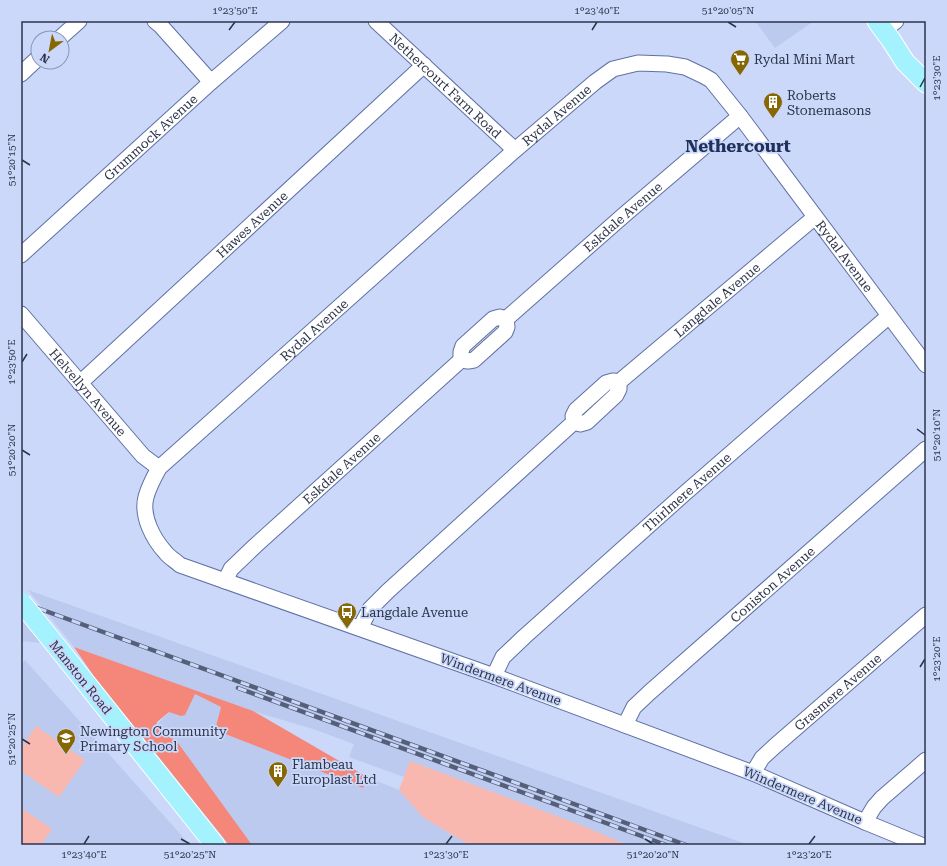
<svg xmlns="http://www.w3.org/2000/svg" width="947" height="866" viewBox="0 0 947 866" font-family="'Roboto Serif',serif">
	<rect width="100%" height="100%" fill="#cbd8fa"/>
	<!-- built -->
	<g fill="#bbcaee">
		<polygon points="755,21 814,21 775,48"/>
		<polygon points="28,590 749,845 627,845 583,826 410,761 404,777 349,757 354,744 313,729 242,708 74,647"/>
		<polygon points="21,612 44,639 42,643 21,641"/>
		<polygon points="25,660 190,845 21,845 21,666"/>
		<polygon points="195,694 221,707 215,730 363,788 367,777 399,790 424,818 470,845 248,845 155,727 169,712"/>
	</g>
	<!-- green -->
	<g fill="#f9b8af">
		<polygon points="36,726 85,760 59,797 21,771 21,748"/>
		<polygon points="410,761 583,826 627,845 470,845 424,818 399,790"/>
		<polygon points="21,808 52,829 41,845 21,845"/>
	</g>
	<!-- forest -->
	<polygon fill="#f5877a" points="74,647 253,711 367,777 363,788 215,730 221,707 195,694 185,715 181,716 169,712 157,722 156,727 178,743 252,845 229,845 93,675"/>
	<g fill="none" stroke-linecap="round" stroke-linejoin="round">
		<!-- minor casing -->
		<g stroke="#5f71a3" stroke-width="17">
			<g id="minor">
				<polyline points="155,21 161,26 211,82"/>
				<path id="s1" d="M376,21L515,150"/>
				<polyline points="884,30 896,21"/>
				<polyline points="60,38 79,21"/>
				<polyline points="21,74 38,58"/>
				<path id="s2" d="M21,255L211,82L282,21"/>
				<path id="s3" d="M21,314L143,456L159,468"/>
				<polygon points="500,317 506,319 507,327 505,332 474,360 468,361 461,360 461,352 463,346 493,319"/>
				<path id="s4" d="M506,319L624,215L740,116"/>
				<polygon points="613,381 619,382 619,389 616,395 587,422 580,424 574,422 573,416 576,410 606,383"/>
				<path id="s5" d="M619,382L815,217"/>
				<path id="s6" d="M80,383L424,65"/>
				<path id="s7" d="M225,581L231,569L255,546L461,360"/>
				<polyline points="360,628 370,609 388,591 574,422"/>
				<path id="s8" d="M494,676L503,657L524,637L684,494L889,316"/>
				<path id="s9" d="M625,725L634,707L650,692L926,449"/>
				<path id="s10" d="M753,773L762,758L775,746L926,615"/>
				<polyline points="865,822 874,807 882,798 926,760"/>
				<path id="s11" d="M921,845L865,822L753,773L494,676L180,565C176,561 170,558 166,553C153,539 141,516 146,497C149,486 154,477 159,468L515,150L595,82L613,69L638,63L667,64L685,67L704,76L711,80L740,116L926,365"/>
			</g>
		</g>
		<!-- major casing -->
		<g stroke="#fff" stroke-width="21">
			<g id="major">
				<polyline points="877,21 891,40 905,62 926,83"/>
				<polyline points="58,648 215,845"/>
			</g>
		</g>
		<!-- minor -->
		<use href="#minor" stroke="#fff" stroke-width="15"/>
		<!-- major -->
		<use href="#major" stroke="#a4f2fd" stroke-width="19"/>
		<!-- rail casing -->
		<g stroke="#565f79" stroke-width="4.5">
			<g id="rail">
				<polyline points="21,602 686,845"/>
				<polyline points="238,688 666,845"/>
			</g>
		</g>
		<!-- rail -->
		<use href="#rail" stroke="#cbd8fa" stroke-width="3" stroke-dasharray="9" stroke-linecap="butt"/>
		<!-- major-bridge casing -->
		<g stroke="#fff" stroke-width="21" stroke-linecap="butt">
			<polyline id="major-bridge" points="21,602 58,648"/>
		</g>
		<!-- major-bridge -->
		<use href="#major-bridge" stroke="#a4f2fd" stroke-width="19"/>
	</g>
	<!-- ticks -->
	<path fill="none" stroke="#2c344a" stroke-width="1.5" d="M728,22L736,27M229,30L235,22M592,30L597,22M920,87L925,78M22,160L30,165M22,362L27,354M917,429L925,435M22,450L30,455M920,667L925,659M22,739L30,744M181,839L190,844M645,839L653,844M84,844L89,836M446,844L452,836M809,844L815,836"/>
	<!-- icons -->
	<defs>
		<g id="supermarket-pin" transform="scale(1)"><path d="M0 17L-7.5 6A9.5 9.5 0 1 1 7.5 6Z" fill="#866701" stroke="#cbd8fa"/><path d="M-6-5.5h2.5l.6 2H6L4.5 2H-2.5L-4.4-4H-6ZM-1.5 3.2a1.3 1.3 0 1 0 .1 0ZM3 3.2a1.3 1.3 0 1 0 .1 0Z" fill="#fff"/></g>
		<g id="building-pin" transform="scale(1)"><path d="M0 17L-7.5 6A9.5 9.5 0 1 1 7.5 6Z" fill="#866701" stroke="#cbd8fa"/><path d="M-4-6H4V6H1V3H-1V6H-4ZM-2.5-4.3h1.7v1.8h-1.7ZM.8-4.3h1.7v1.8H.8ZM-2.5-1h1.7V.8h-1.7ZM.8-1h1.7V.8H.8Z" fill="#fff"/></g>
		<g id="bus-pin" transform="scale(1)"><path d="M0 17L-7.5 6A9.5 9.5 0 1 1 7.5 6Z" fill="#866701" stroke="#cbd8fa"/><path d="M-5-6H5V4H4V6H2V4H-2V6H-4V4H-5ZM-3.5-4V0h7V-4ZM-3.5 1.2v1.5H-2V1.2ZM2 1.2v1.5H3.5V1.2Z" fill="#fff"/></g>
		<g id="school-pin" transform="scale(1)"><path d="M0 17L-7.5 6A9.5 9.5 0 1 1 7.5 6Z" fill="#866701" stroke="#cbd8fa"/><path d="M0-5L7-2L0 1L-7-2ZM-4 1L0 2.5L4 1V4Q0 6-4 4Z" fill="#fff"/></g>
	</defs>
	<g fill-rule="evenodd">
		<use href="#supermarket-pin" x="740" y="59"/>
		<use href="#building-pin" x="773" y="102"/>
		<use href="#bus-pin" x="347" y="612"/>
		<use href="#school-pin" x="66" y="738"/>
		<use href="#building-pin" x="278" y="771"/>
	</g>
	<g text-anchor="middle" stroke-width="3.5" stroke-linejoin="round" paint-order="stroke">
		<!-- poi labels -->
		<g font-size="13" fill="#2c344a" stroke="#cbd8fa" text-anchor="start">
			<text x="754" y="64">Rydal Mini Mart</text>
			<text x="787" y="100">Roberts<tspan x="787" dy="15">Stonemasons</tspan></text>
			<text x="361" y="617">Langdale Avenue</text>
			<text x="80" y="736">Newington Community<tspan x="80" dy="15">Primary School</tspan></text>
			<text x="292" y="769">Flambeau<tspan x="292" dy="15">Europlast Ltd</tspan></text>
		</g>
		<!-- street labels -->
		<g font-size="13" fill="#2c344a" stroke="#cbd8fa">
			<text dy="5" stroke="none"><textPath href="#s1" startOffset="95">Nethercourt Farm Road</textPath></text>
			<text dy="5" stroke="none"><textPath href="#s11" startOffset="1436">Rydal Avenue</textPath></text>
			<text dy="5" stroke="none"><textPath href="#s2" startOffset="175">Grummock Avenue</textPath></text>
			<text dy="5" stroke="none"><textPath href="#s4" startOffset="155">Eskdale Avenue</textPath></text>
			<text dy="5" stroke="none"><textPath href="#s6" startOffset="234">Hawes Avenue</textPath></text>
			<text dy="5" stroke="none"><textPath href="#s11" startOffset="1832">Rydal Avenue</textPath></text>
			<text dy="5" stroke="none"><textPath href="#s5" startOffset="128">Langdale Avenue</textPath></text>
			<text dy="5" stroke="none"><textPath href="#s11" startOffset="1112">Rydal Avenue</textPath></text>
			<text dy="5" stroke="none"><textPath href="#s3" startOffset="103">Helvellyn Avenue</textPath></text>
			<text dy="5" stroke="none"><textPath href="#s7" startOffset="163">Eskdale Avenue</textPath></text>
			<text dy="5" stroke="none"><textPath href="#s8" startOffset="268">Thirlmere Avenue</textPath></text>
			<text dy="5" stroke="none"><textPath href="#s9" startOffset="205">Coniston Avenue</textPath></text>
			<text transform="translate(81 677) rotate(51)" y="5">Manston Road</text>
			<text transform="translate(501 679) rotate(20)" y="5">Windermere Avenue</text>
			<text dy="5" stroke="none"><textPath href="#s10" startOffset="118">Grasmere Avenue</textPath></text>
			<text transform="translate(803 795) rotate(23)" y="5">Windermere Avenue</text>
		</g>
		<!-- district labels -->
		<g font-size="17" font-weight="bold" fill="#22305c" stroke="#cbd8fa">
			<text x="738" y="152">Nethercourt</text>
		</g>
	</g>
	<!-- border -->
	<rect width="947" height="866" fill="none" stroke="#cbd8fa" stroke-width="44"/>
	<!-- north arrow -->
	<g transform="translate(50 50) rotate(212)"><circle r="19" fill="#cbd8fa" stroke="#8b96b4"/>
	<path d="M0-3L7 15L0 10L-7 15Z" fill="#866701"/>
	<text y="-6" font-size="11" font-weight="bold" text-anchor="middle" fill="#2c344a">N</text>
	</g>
	<rect x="22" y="22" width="903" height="822" fill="none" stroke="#2c344a" stroke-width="1.5"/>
	<g font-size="10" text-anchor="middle" fill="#2c344a">
		<text x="235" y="14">1°23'50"E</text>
		<text x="597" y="14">1°23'40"E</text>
		<text x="728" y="14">51°20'05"N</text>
		<text transform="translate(936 78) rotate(-90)" y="4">1°23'30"E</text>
		<text transform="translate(11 160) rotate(-90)" y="4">51°20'15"N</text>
		<text transform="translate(11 362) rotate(-90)" y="4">1°23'50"E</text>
		<text transform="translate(936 435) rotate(-90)" y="4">51°20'10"N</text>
		<text transform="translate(11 450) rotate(-90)" y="4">51°20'20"N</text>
		<text transform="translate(936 659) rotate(-90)" y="4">1°23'20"E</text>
		<text transform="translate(11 739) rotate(-90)" y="4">51°20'25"N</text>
		<text x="84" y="858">1°23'40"E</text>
		<text x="190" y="858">51°20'25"N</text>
		<text x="446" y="858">1°23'30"E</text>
		<text x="653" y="858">51°20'20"N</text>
		<text x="809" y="858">1°23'20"E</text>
	</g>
</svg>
